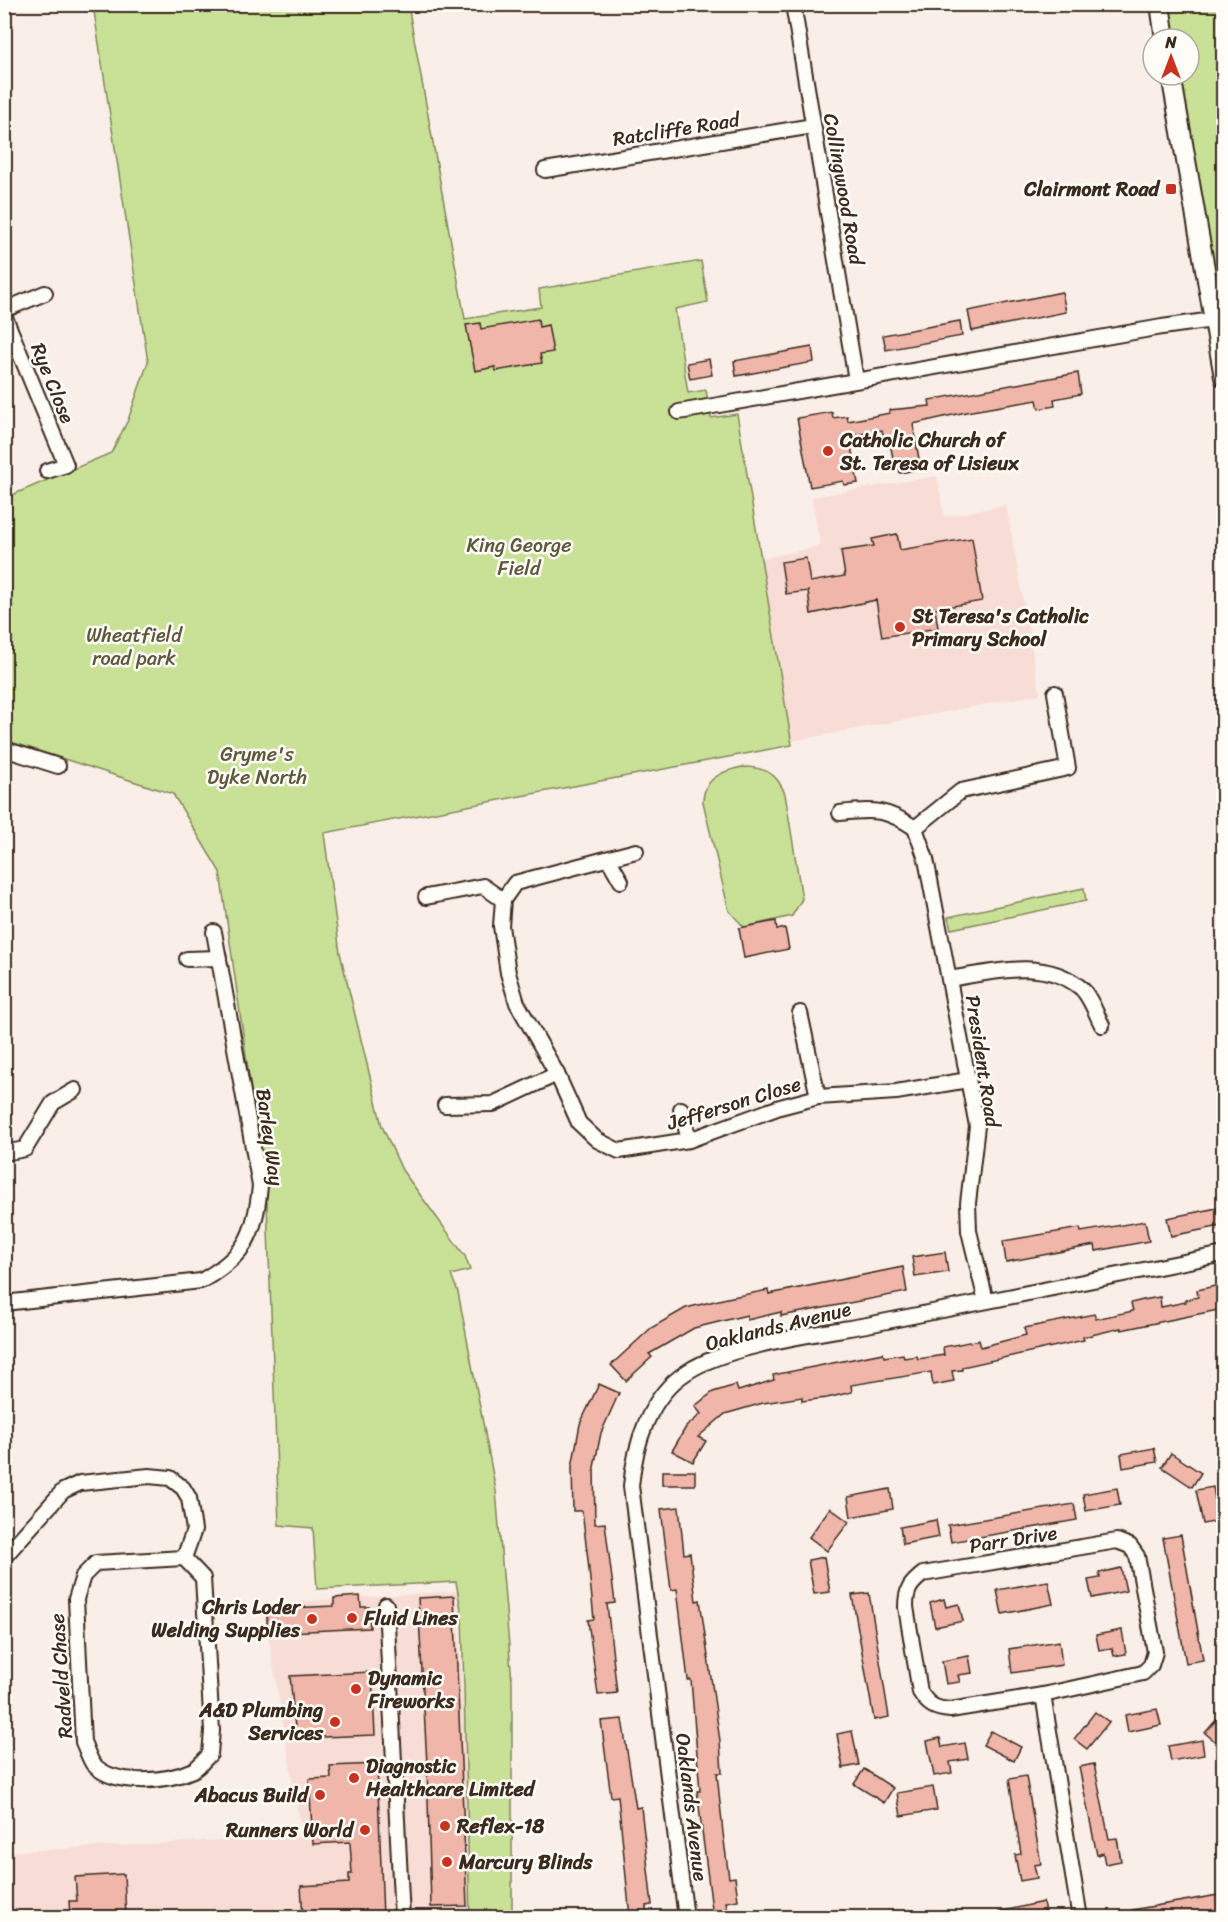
<svg xmlns="http://www.w3.org/2000/svg" width="1228" height="1922" viewBox="0 0 1228 1922" font-family="Sriracha,sans-serif">
	<rect width="100%" height="100%" fill="#faeee8"/>
	<filter id="ink" filterUnits="userSpaceOnUse"><feTurbulence type="fractalNoise" baseFrequency=".0167" numOctaves="2"/><feDisplacementMap in="SourceGraphic" scale="12" xChannelSelector="R" yChannelSelector="G"/><feConvolveMatrix kernelMatrix="1 2 1 2 8 2 1 2 1" color-interpolation-filters="sRGB"/></filter>
	<g filter="url(#ink)">
		<!-- built -->
		<g fill="#f7ddd5">
			<polygon points="937,476 944,517 1006,505 1040,694 792,741 761,559 820,546 812,497"/>
			<polygon points="457,1591 474,1917 5,1918 5,1852 302,1836 263,1604"/>
		</g>
		<!-- green -->
		<g fill="#c9e197" stroke="#82865a" stroke-width="1.5">
			<polygon points="93,5 408,5 465,319 541,307 539,289 701,261 708,302 675,309 688,393 706,390 711,418 737,414 792,745 324,833 340,953 382,1126 402,1170 465,1256 470,1270 451,1275 458,1292 496,1491 512,1682 512,1917 470,1917 462,1615 456,1582 317,1589 313,1528 279,1525 267,1203 220,872 173,794 5,740 5,498 111,453 128,420 148,362"/>
			<polygon points="1167,5 1223,5 1223,294 1217,294 1180,75 1189,75 1189,39 1173,39"/>
			<path d="M742,767C765,767 777,773 785,794L802,899L792,916L744,927L729,911L703,802C703,778 723,771 742,767Z"/>
			<polygon points="1084,888 1086,901 951,929 948,917"/>
		</g>
		<!-- building -->
		<g fill="#f0b6aa" stroke="#3b2a1e" stroke-width="1.5">
			<polygon points="1062,292 1066,312 972,331 968,311"/>
			<polygon points="538,319 539,327 548,325 553,352 540,354 542,363 496,371 495,367 475,371 466,325 480,323 481,329"/>
			<polygon points="960,321 962,336 886,350 883,335"/>
			<polygon points="812,347 814,362 736,376 734,361"/>
			<polygon points="709,359 712,375 690,379 687,363"/>
			<polygon points="1078,373 1081,394 1054,399 1055,406 1039,409 1037,400 966,412 913,424 920,465 914,466 915,470 900,473 899,468 895,469 889,437 884,438 882,430 849,436 858,483 844,485 843,481 810,487 797,418 832,412 833,418 847,416 848,421 890,413 889,410 930,406 929,400"/>
			<polygon points="897,534 900,550 972,538 982,601 935,609 938,628 882,637 876,600 811,614 808,591 786,594 781,562 806,558 810,582 845,576 841,551 874,546 872,539"/>
			<polygon points="776,921 777,930 785,928 789,949 744,958 739,928"/>
			<polygon points="1217,1208 1221,1226 1171,1236 1167,1218"/>
			<polygon points="1145,1221 1149,1241 1096,1251 1095,1245 1006,1262 1003,1241 1080,1228 1081,1232"/>
			<polygon points="945,1252 948,1272 915,1277 912,1257"/>
			<polygon points="903,1267 907,1292 781,1316 781,1312 747,1320 747,1315 694,1328 649,1354 652,1357 626,1381 611,1365 651,1328 686,1308 727,1298 768,1290 769,1294"/>
			<polygon points="1224,1284 1224,1308 1218,1310 1121,1330 1121,1328 1083,1337 1084,1340 962,1367 962,1370 952,1371 954,1381 933,1385 931,1372 851,1385 852,1392 827,1398 802,1401 802,1397 763,1403 725,1414 698,1437 706,1441 693,1462 672,1451 686,1427 701,1414 695,1406 713,1392 736,1385 738,1391 774,1380 773,1375 883,1353 884,1357 903,1354 904,1358 917,1356 918,1359 944,1355 943,1347 979,1340 981,1347 1026,1335 1024,1328 1094,1314 1096,1319 1133,1311 1131,1303 1143,1300 1160,1297 1161,1307 1186,1302 1186,1300 1198,1297 1197,1290"/>
			<polygon points="599,1384 619,1393 601,1433 594,1467 595,1524 605,1523 615,1603 607,1604 617,1693 598,1695 588,1620 594,1619 588,1560 582,1511 573,1511 572,1467 580,1424"/>
			<polygon points="1154,1448 1157,1462 1123,1468 1121,1454"/>
			<polygon points="1171,1453 1201,1473 1192,1487 1162,1467"/>
			<rect x="662" y="1471" width="33" height="14"/>
			<polygon points="1213,1487 1219,1521 1203,1524 1196,1490"/>
			<polygon points="1117,1488 1120,1505 1086,1511 1083,1494"/>
			<polygon points="890,1489 893,1509 851,1517 848,1497"/>
			<polygon points="1074,1504 1077,1520 951,1542 948,1525"/>
			<polygon points="679,1507 684,1554 690,1553 696,1601 700,1600 720,1741 722,1773 717,1773 723,1833 729,1878 735,1877 738,1900 726,1902 729,1917 713,1917 697,1791 700,1791 691,1680 688,1680 677,1589 671,1590 661,1509"/>
			<polygon points="830,1508 849,1522 827,1551 809,1537"/>
			<polygon points="936,1520 939,1537 903,1544 900,1527"/>
			<polygon points="1181,1535 1203,1660 1186,1663 1163,1538"/>
			<polygon points="824,1557 830,1592 814,1594 808,1560"/>
			<polygon points="1121,1568 1126,1591 1092,1598 1088,1580 1100,1578 1099,1573"/>
			<polygon points="1048,1581 1053,1604 1002,1614 997,1590"/>
			<polygon points="869,1593 889,1717 874,1720 852,1595"/>
			<polygon points="360,1596 361,1607 369,1607 370,1628 267,1633 267,1609 334,1606 334,1598"/>
			<polygon points="454,1596 467,1906 431,1907 427,1764 418,1598"/>
			<polygon points="944,1599 946,1607 959,1604 963,1621 935,1627 930,1603"/>
			<polygon points="1122,1630 1126,1654 1114,1656 1112,1648 1099,1650 1096,1635"/>
			<polygon points="1059,1641 1062,1665 1012,1673 1009,1649"/>
			<polygon points="969,1656 972,1673 958,1675 960,1682 946,1684 942,1661"/>
			<polygon points="372,1672 375,1735 296,1738 290,1676"/>
			<polygon points="1157,1709 1161,1725 1128,1732 1125,1715"/>
			<polygon points="1224,1711 1224,1736 1217,1743 1205,1733"/>
			<polygon points="1095,1712 1109,1722 1087,1749 1074,1739"/>
			<polygon points="622,1719 636,1808 641,1807 652,1905 646,1906 647,1917 630,1917 618,1796 611,1797 601,1721"/>
			<polygon points="852,1731 859,1765 843,1768 837,1734"/>
			<polygon points="991,1731 1021,1747 1014,1761 983,1745"/>
			<polygon points="940,1738 942,1747 965,1743 968,1759 950,1762 952,1773 934,1776 927,1741"/>
			<polygon points="1202,1740 1204,1755 1171,1761 1168,1746"/>
			<polygon points="377,1764 383,1917 303,1917 301,1886 349,1883 349,1874 352,1874 350,1842 313,1844 309,1779 331,1778 330,1766"/>
			<polygon points="1094,1764 1109,1839 1117,1838 1121,1861 1105,1864 1103,1853 1097,1855 1079,1767"/>
			<polygon points="864,1769 893,1788 884,1803 854,1784"/>
			<polygon points="1026,1776 1041,1864 1034,1865 1037,1878 1020,1881 1015,1855 1021,1854 1009,1779"/>
			<polygon points="933,1787 937,1810 901,1816 897,1793"/>
			<polygon points="124,1874 126,1917 70,1917 69,1901 77,1901 75,1877"/>
			<polygon points="1224,1894 1224,1917 1132,1917 1132,1910"/>
			<polygon points="1043,1902 1046,1917 1000,1917 999,1912"/>
		</g>
		<g fill="none" stroke-linecap="round" stroke-linejoin="round">
			<!-- minor casing -->
			<g stroke="#3b2a1e" stroke-width="18">
				<g id="minor">
					<polyline points="793,4 856,380"/>
					<polyline points="545,170 813,126"/>
					<polyline points="4,310 45,293"/>
					<polyline points="4,315 66,465 47,471"/>
					<polyline points="679,412 1162,327 1213,320"/>
					<polyline points="4,749 58,766"/>
					<path d="M840,813C874,809 887,809 915,828"/>
					<polyline points="636,851 515,883 503,900 501,926 508,973 517,1003 557,1074 579,1123 597,1140 619,1151 689,1140 780,1107 818,1097 896,1092 968,1080"/>
					<polyline points="609,860 621,881"/>
					<polyline points="426,897 483,886 503,900"/>
					<polyline points="187,959 219,958"/>
					<path d="M950,979C993,972 1044,957 1081,988C1090,996 1096,1014 1102,1025"/>
					<polyline points="800,1013 818,1097"/>
					<polyline points="445,1105 493,1104 557,1074"/>
					<polyline points="681,1109 689,1140"/>
					<polyline points="4,1153 25,1149 53,1103 75,1090"/>
					<polyline points="986,1301 969,1231 968,1203 977,1126 926,859 915,828 961,791 1068,768 1055,693"/>
					<path d="M4,1303L201,1281C245,1256 255,1236 260,1186L214,932"/>
					<path d="M1117,1541L1130,1546L1137,1556L1155,1652L1151,1665L1143,1673L1043,1695L950,1710C935,1709 928,1705 920,1692L906,1607C906,1590 910,1584 923,1574Z"/>
					<path d="M4,1557L63,1491L80,1483L149,1476L170,1478L183,1488L189,1498L194,1530L184,1558L203,1578L212,1731L210,1754C205,1759 199,1767 193,1770C167,1782 114,1787 93,1764C89,1758 86,1748 83,1742L76,1599L83,1576L96,1563L184,1558"/>
					<polyline points="386,1605 402,1918"/>
					<polyline points="1043,1695 1080,1918"/>
					<path d="M686,1918L631,1486C635,1444 649,1396 687,1372C728,1345 817,1334 867,1325C986,1301 1105,1278 1224,1254"/>
				</g>
			</g>
			<!-- tertiary casing -->
			<g stroke="#3b2a1e" stroke-width="22">
				<g id="tertiary">
					<polyline points="1160,4 1165,39"/>
					<polyline points="1171,75 1224,377"/>
				</g>
			</g>
			<!-- minor -->
			<use href="#minor" stroke="#fdfcf7" stroke-width="14"/>
			<!-- tertiary -->
			<use href="#tertiary" stroke="#fdfcf7" stroke-width="18"/>
		</g>
	</g>
	<!-- markers -->
	<g fill="#c8321e" stroke="#fdfcf7" stroke-width="2">
		<rect x="1165" y="183" width="12" height="12" rx="3"/>
		<circle cx="828" cy="451" r="6"/>
		<circle cx="900" cy="627" r="6"/>
		<circle cx="352" cy="1618" r="6"/>
		<circle cx="312" cy="1619" r="6"/>
		<circle cx="356" cy="1689" r="6"/>
		<circle cx="335" cy="1722" r="6"/>
		<circle cx="354" cy="1778" r="6"/>
		<circle cx="320" cy="1795" r="6"/>
		<circle cx="445" cy="1826" r="6"/>
		<circle cx="365" cy="1830" r="6"/>
		<circle cx="447" cy="1862" r="6"/>
	</g>
	<g text-anchor="middle" stroke-width="5" stroke-linejoin="round" paint-order="stroke">
		<!-- street labels -->
		<g font-size="20" fill="#3b2a1e" stroke="#fdfcf7">
			<text transform="translate(676 129) rotate(-9)" y="7">Ratcliffe Road</text>
			<text transform="translate(844 189) rotate(80)" y="7">Collingwood Road</text>
			<text transform="translate(53 383) rotate(68)" y="7">Rye Close</text>
			<text transform="translate(983 1061) rotate(81)" y="7">President Road</text>
			<text transform="translate(734 1103) rotate(-17)" y="7">Jefferson Close</text>
			<text transform="translate(270 1137) rotate(82)" y="7">Barley Way</text>
			<text transform="translate(778 1326) rotate(-14)" y="7">Oaklands Avenue</text>
			<text transform="translate(1013 1539) rotate(-9)" y="7">Parr Drive</text>
			<text transform="translate(61 1676) rotate(-94)" y="7">Radveld Chase</text>
			<text transform="translate(692 1807) rotate(83)" y="7">Oaklands Avenue</text>
		</g>
		<!-- poi labels -->
		<g font-size="20" font-weight="bold" fill="#3b2a1e" stroke="#fdfcf7" text-anchor="start">
			<text x="1159" y="196" text-anchor="end">Clairmont Road</text>
			<text x="840" y="447">Catholic Church of<tspan x="840" dy="23">St. Teresa of Lisieux</tspan></text>
			<text x="912" y="623">St Teresa's Catholic<tspan x="912" dy="23">Primary School</tspan></text>
			<text x="300" y="1614" text-anchor="end">Chris Loder<tspan x="300" dy="23">Welding Supplies</tspan></text>
			<text x="364" y="1625">Fluid Lines</text>
			<text x="368" y="1685">Dynamic<tspan x="368" dy="23">Fireworks</tspan></text>
			<text x="323" y="1717" text-anchor="end">A&amp;D Plumbing<tspan x="323" dy="23">Services</tspan></text>
			<text x="366" y="1773">Diagnostic<tspan x="366" dy="23">Healthcare Limited</tspan></text>
			<text x="308" y="1802" text-anchor="end">Abacus Build</text>
			<text x="457" y="1833">Reflex-18</text>
			<text x="353" y="1837" text-anchor="end">Runners World</text>
			<text x="459" y="1869">Marcury Blinds</text>
		</g>
		<!-- park labels -->
		<g font-size="20" fill="#5e583c" stroke="#fdfcf7">
			<text x="519" y="552">King George<tspan x="519" dy="23">Field</tspan></text>
			<text x="134" y="642">Wheatfield<tspan x="134" dy="23">road park</tspan></text>
			<text x="257" y="761">Gryme's<tspan x="257" dy="23">Dyke North</tspan></text>
		</g>
	</g>
	<!-- margin -->
	<rect width="1228" height="1922" fill="none" stroke="#fdfcf7" stroke-width="24"/>
	<rect x="12" y="12" width="1204" height="1898" fill="none" stroke="#3b2a1e" stroke-width="2" filter="url(#ink)"/>
	<!-- north arrow -->
	<g transform="translate(1171 57)"><circle r="28" fill="#fdfcf7" stroke="#afa8a0" stroke-width="1.5"/>
	<path d="M0-4.5L10 22L0 15L-10 22Z" fill="#c8321e"/>
	<text y="-9" font-size="16" font-weight="bold" text-anchor="middle" fill="#3b2a1e">N</text>
	</g>
</svg>
